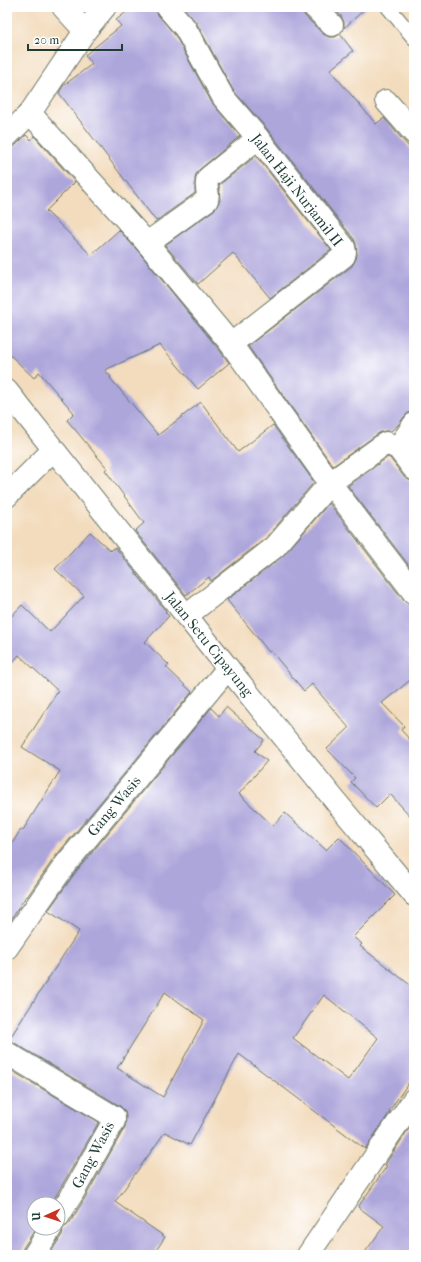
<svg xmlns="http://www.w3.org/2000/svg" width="421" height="1262" viewBox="0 0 421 1262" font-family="'IM FELL French Canon',serif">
	<rect width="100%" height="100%" fill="#fff"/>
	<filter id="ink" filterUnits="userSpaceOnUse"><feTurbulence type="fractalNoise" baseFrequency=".025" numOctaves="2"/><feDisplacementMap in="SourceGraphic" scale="8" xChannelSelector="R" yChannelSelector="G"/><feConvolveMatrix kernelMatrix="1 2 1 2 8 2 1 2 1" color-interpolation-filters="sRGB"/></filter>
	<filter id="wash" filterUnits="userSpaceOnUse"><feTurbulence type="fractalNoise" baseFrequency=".012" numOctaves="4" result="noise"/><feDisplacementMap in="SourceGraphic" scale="16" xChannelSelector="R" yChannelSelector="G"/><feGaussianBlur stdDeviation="0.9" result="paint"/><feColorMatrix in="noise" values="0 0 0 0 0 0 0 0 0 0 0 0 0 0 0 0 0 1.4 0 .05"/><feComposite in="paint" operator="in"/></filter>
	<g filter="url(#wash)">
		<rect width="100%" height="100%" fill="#f3dcbd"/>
		<g id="blocks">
			<!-- building -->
			<g fill="#ada6db" fill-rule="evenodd">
				<polygon points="133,7 155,7 158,15 175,35 212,103 240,136 200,169 196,174 195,179 195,193 156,221 59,93 63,86 92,64 85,55 121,26 116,20"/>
				<polygon points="183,7 302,7 302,11 305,16 323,34 329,37 335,37 340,34 353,51 330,70 376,124 384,118 414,153 414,411 408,413 404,417 399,424 391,431 385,431 379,433 333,466 248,346 352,266 356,259 357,255 356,244 354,239 268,130 233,90 196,22"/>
				<polygon points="332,7 367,7 344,28 344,22 341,16"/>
				<polygon points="26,135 31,140 34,136 75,182 46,211 91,255 119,230 138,251 221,352 229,363 198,389 160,345 105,370 111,377 110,378 158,435 201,402 238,452 273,425 314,482 266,538 211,581 209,577 186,595 135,531 144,523 105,470 107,468 67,420 74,413 39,372 34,378 7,352 7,148 11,148 16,145"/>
				<polygon points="256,156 331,250 270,298 233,253 198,284 165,245 214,210 220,201 219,185"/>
				<polygon points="388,457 390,458 404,477 409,480 414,481 414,572 348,486"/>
				<polygon points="329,503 404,601 409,604 414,605 414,677 382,703 404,726 401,730 414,744 414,820 390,794 376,808 351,782 355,778 327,749 349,728 312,684 304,691 271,651 269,652 227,600 284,555"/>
				<polygon points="90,532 111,551 115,547 166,611 165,612 169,616 145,642 169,665 166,667 192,692 55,857 27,897 26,896 7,926 7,852 21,829 23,830 60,771 22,747 58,691 19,655 7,669 7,621 22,605 50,632 84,596 55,569"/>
				<path d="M226,707L264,740L255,751L267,761L239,794L273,826L285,813L326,850L339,837L395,895L353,937L362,944L360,946L414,988V1075L389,1111L390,1112L365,1149L239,1054L190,1145L165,1132L115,1202L165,1237L153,1255H49L62,1235L63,1228L69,1224L82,1203L125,1127L126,1117L125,1111L120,1106L13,1042L8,1041L79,931L48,911L75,873L211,708L219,716ZM165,992L204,1020L163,1097L117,1068ZM324,995L378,1038L348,1080L293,1038Z"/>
				<polygon points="7,1068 99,1122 51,1204 34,1204 34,1228 36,1228 23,1248 22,1255 7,1255"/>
				<polygon points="414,1127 414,1255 363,1255 384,1226 358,1207 387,1166 385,1165 409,1128 412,1130"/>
			</g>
		</g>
	</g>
	<g filter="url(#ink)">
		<use href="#blocks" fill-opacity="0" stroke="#697564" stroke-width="1"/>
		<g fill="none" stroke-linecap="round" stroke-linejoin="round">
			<!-- lane casing -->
			<g stroke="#697564" stroke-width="16">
				<polyline id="lane" points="388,7 414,38"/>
			</g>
			<!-- street casing -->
			<g stroke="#697564" stroke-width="24">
				<g id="street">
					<polyline points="63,7 85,31"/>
					<polyline points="167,7 185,28 223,97 258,138 344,247 345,252 344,256 231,344"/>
					<polyline points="314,7 332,25"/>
					<polyline points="386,101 414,133"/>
					<polyline points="30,113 147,243 231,344 330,483 414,593"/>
					<polyline points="7,136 30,113 85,31 105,7"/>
					<path d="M147,243L207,200C210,193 204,186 208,178L258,138"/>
					<polyline points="398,448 414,424"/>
					<polyline points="7,496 53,450"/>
					<polyline points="186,616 275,547 330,483 386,443 398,448 414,469"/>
					<polyline points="7,948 65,865 228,668"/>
					<polyline points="7,1053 114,1117 114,1121 71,1196 58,1217"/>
					<polyline points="34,1255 51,1228"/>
					<polyline points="308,1255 414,1099"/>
				</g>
			</g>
			<!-- secondary casing -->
			<g stroke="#697564" stroke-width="24">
				<polyline id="secondary" points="7,391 228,668 337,803 414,895"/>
			</g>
			<!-- lane -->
			<use href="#lane" stroke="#fff" stroke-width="14"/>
			<!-- street -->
			<use href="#street" stroke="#fff" stroke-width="22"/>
			<!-- secondary -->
			<use href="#secondary" stroke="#fff" stroke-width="22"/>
		</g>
	</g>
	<g text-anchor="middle" stroke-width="3" stroke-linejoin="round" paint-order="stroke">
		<!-- street labels -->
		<g font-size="15" fill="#1f3d34" stroke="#fff">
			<text transform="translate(297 190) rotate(52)" y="5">Jalan Haji Nurjamil II</text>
			<text transform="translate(209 644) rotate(51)" y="5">Jalan Setu Cipayung</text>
			<text transform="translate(114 806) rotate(-50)" y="5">Gang Wasis</text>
			<text transform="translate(93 1155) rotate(-62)" y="5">Gang Wasis</text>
		</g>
	</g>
	<!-- margin -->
	<rect width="421" height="1262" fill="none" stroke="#fff" stroke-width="24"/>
	<!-- north arrow -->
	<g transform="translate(46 1216) rotate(267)"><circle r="19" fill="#ffffff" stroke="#a5b1ae"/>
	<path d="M0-3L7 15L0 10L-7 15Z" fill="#c8321e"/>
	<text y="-6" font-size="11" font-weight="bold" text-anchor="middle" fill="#1f3d34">U</text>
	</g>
	<!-- scale -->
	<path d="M28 44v6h94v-6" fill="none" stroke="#1f3d34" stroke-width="2"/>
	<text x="34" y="44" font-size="12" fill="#1f3d34" stroke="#ffffff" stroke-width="3" paint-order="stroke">20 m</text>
</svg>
